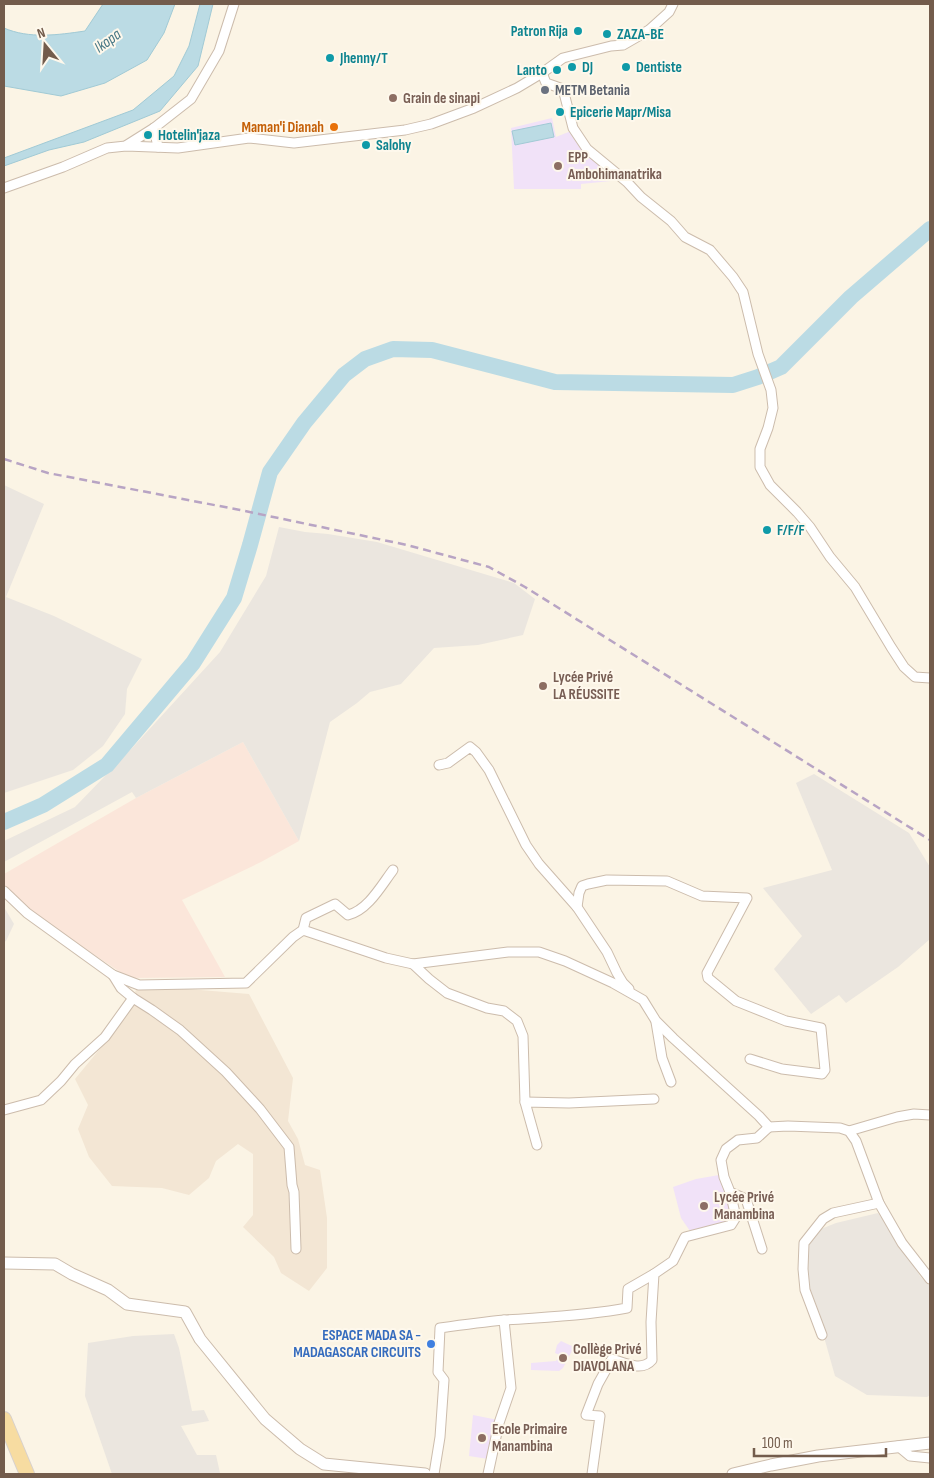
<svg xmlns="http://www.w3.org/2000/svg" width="934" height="1478" viewBox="0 0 934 1478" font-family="'Sofia Sans Condensed',sans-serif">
	<rect width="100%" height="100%" fill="#fbf4e5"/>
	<!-- residential -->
	<polygon fill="#f3e6d4" points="139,985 249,994 293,1078 288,1121 298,1139 305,1165 320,1170 327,1218 327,1268 309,1291 281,1273 274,1257 243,1227 253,1215 253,1154 238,1144 216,1161 209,1178 189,1195 162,1188 112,1186 89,1157 78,1129 88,1105 75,1079 108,1039"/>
	<!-- commercial -->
	<polygon fill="#fbe6da" points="243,742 299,841 261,862 182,900 225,977 129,978 26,909 4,890 4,874 136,798"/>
	<!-- industrial -->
	<g fill="#ebe6df">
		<polygon points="4,485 44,504 6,597 54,616 142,659 127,689 125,714 103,746 73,770 4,793"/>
		<polygon points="279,527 305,532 328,534 377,542 514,583 535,599 523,635 478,645 434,648 401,684 370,692 357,703 330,722 299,841 243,742 136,798 132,792 4,862 4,841 75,807 134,746 220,652 266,576"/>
		<polygon points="814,774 909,833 930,867 930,939 898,967 846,1003 839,995 811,1014 774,969 802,936 763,888 832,870 796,783"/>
		<polygon points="4,907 14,924 6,941 4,942"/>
		<polygon points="878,1213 908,1254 920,1276 930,1286 930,1395 927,1397 867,1395 835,1376 824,1337 807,1292 805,1245 821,1229 836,1223"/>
		<polygon points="174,1334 179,1348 192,1411 204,1410 209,1421 181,1426 197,1455 216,1455 220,1473 216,1474 112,1474 85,1396 88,1343 133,1336"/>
	</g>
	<!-- education -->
	<g fill="#f1e2f8">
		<polygon points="552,118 556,137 571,131 621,180 581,184 581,189 514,189 511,128"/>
		<polygon points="719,1175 727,1195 732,1218 730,1222 690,1231 681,1218 673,1187 696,1179"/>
		<polygon points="561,1341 574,1347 563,1368 559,1371 531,1370 531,1363 556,1361 560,1355 555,1353 557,1345"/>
		<polygon points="473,1415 498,1420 488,1459 469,1456"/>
	</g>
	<!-- water -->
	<g fill="#bbdbe4" stroke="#a1cad5">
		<path d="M103,4H175L164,33L147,60L105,83L61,96L4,86V28C29,39 58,35 85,31Z"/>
		<polygon points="200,4 213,4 198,66 160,111 84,142 49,150 4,166 4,158 133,110 174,76 189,46"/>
		<polygon points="551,123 554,137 515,145 512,131"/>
	</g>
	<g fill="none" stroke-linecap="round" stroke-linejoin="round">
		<!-- river -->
		<polyline stroke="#bbdbe4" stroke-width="16" points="4,822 43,805 107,765 193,663 234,598 250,545 270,472 304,423 344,375 365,359 393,349 432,350 555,382 733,385 758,377 781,367 851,297 930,229"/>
		<!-- minor casing -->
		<g stroke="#ccbcac" stroke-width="11">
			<g id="minor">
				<polyline points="542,73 546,83 563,89 573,128 587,149 627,182 641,197 671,221 685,237 710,250 733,277 743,292 758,354 771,390 773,408 768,428 760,449 760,467 770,485 797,512 810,527 830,557 855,587 891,647 904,667 915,677 930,678"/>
				<polyline points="154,128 158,147"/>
				<polyline points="127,145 154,128 191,99 219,51 234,4"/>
				<polyline points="4,188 63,167 107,148 126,146 178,148 249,138 294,143 405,130 431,124 474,108 517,88 542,73 563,58 611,46 623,45 649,30 669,12 673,4"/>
				<polyline points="439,765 448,763 470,747 476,752 489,770 526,845 539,864 577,907 607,952 617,973 623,983 629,989"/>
				<polyline points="4,891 27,913 113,975 139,985 246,983 293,937 303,930 386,958 413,964 508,952 539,952 565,961 613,983 643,1000 656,1021 673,1038 759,1116 769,1127 788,1126 840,1128 849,1131 856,1141 879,1203 902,1243 930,1279"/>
				<polyline points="577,907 579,893 582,886 588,884 607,880 667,881 702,896 747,898 707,973 708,978 736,1001 786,1021 821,1028 825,1070 822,1074 782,1069 750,1059"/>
				<path d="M303,930L306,918L335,904L348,915C368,910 381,886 393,870"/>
				<polyline points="413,964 429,979 447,993 487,1008 504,1011 517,1021 523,1036 525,1102"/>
				<polyline points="113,975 121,988 133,998 152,1010 180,1030 226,1072 260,1109 289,1147 292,1185 294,1192 296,1249"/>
				<polyline points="656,1022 662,1058 671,1082"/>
				<polyline points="4,1110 41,1100 61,1081 75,1064 105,1037 133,998"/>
				<polyline points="849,1131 897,1117 914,1114 930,1115"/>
				<polyline points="537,1145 525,1102 569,1103 654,1099"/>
				<polyline points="762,1249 746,1199 730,1192 724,1177 721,1160 726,1149 738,1140 757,1138 769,1127"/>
				<polyline points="822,1335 805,1290 803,1269 804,1243 823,1219 833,1213 879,1203"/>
				<polyline points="898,1446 910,1456 930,1458"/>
				<path d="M434,1474L440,1437L444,1380L438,1372L440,1328C461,1325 483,1322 505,1320C545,1317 586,1316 627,1308L628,1289L654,1274"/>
				<polyline points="488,1474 499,1423 511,1388 504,1320"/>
				<path d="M592,1474L600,1416L586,1415L598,1384L612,1359C625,1363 642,1372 652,1360L651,1322L654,1274L673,1261L685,1237L731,1225L736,1217L730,1192"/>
			</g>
		</g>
		<!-- tertiary casing -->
		<g stroke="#ccbcac" stroke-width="13">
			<g id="tertiary">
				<polyline points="4,1263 55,1264 72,1274 108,1290 127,1304 185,1312 200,1339 265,1419 300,1449 324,1464 425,1474"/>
				<polyline points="733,1474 771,1465 818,1456 930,1443"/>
			</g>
		</g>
		<!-- primary casing -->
		<g stroke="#d8d1cd" stroke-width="16">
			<polyline id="primary" points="4,1419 27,1474"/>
		</g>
		<!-- minor -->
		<use href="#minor" stroke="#fff" stroke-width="9"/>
		<!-- tertiary -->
		<use href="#tertiary" stroke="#fff" stroke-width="11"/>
		<!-- primary -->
		<use href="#primary" stroke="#f7dca1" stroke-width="14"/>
		<!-- rail -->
		<polyline stroke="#b8a4c4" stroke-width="2.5" stroke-dasharray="8 5" stroke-linecap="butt" points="4,459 48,473 240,510 407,545 489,567 525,587 930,840"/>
	</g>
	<!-- markers -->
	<g fill="#0f9aa8" stroke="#fef8ec" stroke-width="2">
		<circle cx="578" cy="31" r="5"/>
		<circle cx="607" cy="34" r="5"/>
		<circle cx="330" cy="58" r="5"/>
		<circle cx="572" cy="67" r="5"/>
		<circle cx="626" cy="67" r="5"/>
		<circle cx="557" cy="70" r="5"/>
		<circle cx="560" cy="112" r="5"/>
		<circle cx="148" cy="135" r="5"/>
		<circle cx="366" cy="145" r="5"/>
		<circle cx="767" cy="530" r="5"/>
	</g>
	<circle fill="#6b7280" stroke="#fef8ec" stroke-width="2" cx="545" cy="90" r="5"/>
	<g fill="#8d6e63" stroke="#fef8ec" stroke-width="2">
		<circle cx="393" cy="98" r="5"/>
		<circle cx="558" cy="166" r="5"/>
		<circle cx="543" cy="686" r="5"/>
		<circle cx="704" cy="1206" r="5"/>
		<circle cx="563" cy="1358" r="5"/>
		<circle cx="482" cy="1438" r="5"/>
	</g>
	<circle fill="#e8710a" stroke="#fef8ec" stroke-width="2" cx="334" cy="127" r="5"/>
	<circle fill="#3f7fe0" stroke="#fef8ec" stroke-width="2" cx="431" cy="1344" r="5"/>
	<g text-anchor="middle" stroke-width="4" stroke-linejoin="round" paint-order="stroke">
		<!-- culture labels -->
		<g font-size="15" font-weight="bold" fill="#0d838f" stroke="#fef8ec" text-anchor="start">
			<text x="568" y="36" text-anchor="end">Patron Rija</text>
			<text x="617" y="39">ZAZA-BE</text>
			<text x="340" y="63">Jhenny/T</text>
			<text x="582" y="72">DJ</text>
			<text x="636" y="72">Dentiste</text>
			<text x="547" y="75" text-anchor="end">Lanto</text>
			<text x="570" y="117">Epicerie Mapr/Misa</text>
			<text x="158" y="140">Hotelin'jaza</text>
			<text x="376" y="150">Salohy</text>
			<text x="777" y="535">F/F/F</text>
		</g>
		<!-- worship labels -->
		<g font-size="15" font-weight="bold" fill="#5b616d" stroke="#fef8ec" text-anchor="start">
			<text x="555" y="95">METM Betania</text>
		</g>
		<!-- education labels -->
		<g font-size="15" font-weight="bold" fill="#785e54" stroke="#fef8ec" text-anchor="start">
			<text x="403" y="103">Grain de sinapi</text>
			<text x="568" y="162">EPP<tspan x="568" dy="17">Ambohimanatrika</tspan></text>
			<text x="553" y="682">Lycée Privé<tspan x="553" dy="17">LA RÉUSSITE</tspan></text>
			<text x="714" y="1202">Lycée Privé<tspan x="714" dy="17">Manambina</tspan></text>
			<text x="573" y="1354">Collège Privé<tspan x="573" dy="17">DIAVOLANA</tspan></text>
			<text x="492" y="1434">Ecole Primaire<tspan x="492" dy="17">Manambina</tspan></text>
		</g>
		<!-- food labels -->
		<g font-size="15" font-weight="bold" fill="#c56008" stroke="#fef8ec" text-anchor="end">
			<text x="324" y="132">Maman'i Dianah</text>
		</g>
		<!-- shop labels -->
		<g font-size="15" font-weight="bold" fill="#366cbe" stroke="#fef8ec" text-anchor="end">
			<text x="421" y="1340">ESPACE MADA SA -<tspan x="421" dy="17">MADAGASCAR CIRCUITS</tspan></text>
		</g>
		<!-- water labels -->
		<g font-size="16" font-style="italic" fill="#477785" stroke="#fef8ec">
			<text transform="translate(107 40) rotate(-36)" y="6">Ikopa</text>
		</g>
	</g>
	<!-- border -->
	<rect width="934" height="1478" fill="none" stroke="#735c4c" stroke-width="10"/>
	<!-- north arrow -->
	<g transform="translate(45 45) rotate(342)" stroke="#fef8ec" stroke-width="4" paint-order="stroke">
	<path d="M0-4L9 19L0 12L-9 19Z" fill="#735c4c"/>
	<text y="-8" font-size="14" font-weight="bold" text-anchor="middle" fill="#735c4c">N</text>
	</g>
	<!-- scale -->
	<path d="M754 1448v8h132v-8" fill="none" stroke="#735c4c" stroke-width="2.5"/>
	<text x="762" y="1448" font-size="15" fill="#735c4c" stroke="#fef8ec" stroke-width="4" paint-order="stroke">100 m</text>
</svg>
